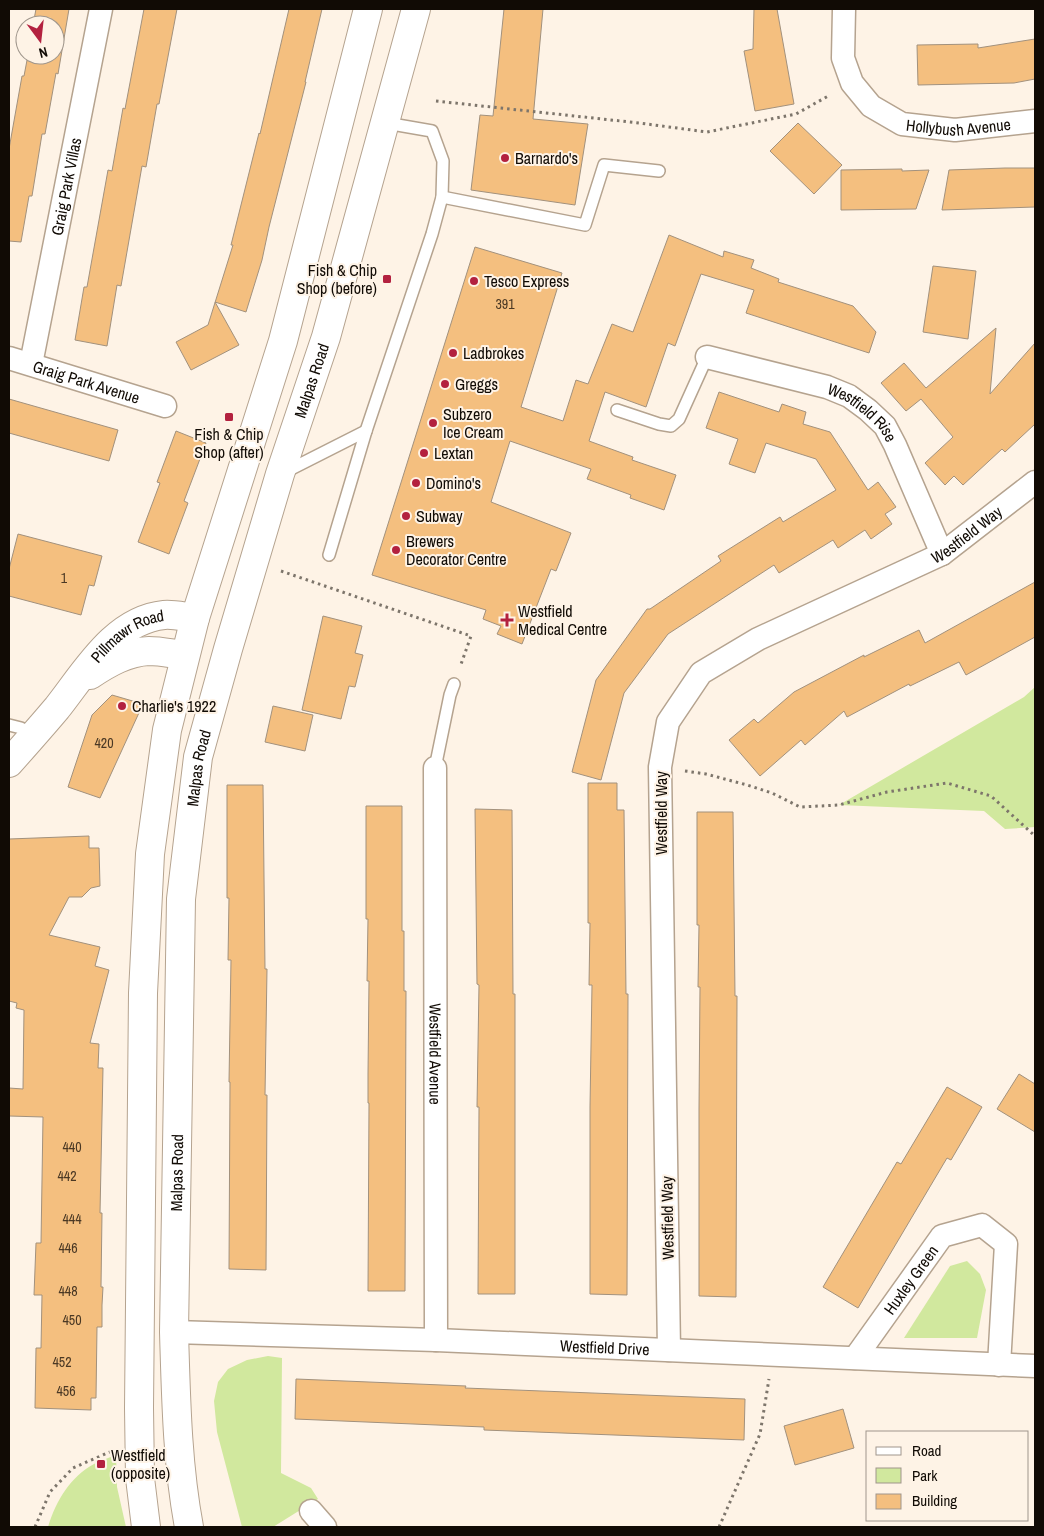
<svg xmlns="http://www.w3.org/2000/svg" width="1044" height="1536" viewBox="0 0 1044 1536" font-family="'Archivo Narrow',sans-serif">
	<rect width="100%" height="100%" fill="#fef3e6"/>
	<!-- green -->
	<g fill="#d1e89e">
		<polygon points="1035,687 1035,827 1005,829 984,811 839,805 1024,697"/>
		<polygon points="967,1261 980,1274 986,1290 977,1338 904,1338 950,1266"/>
		<polygon points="268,1356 282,1358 281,1473 311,1488 318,1499 273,1527 242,1527 217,1432 214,1401 218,1382 228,1369 247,1360"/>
		<path d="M116,1455L117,1487L126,1527H48C56,1501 70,1477 94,1464C101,1460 109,1458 116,1455Z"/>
	</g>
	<!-- building -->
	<g fill="#f4bf7f" stroke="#a2917d">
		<polygon points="36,9 69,9 58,74 56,73 45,134 42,134 32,196 29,196 21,242 9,241 9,149 22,76 24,76 28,55 55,55 55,25 33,25"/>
		<polygon points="144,9 177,9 159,104 157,104 146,167 142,166 121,286 117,285 107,346 75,340 84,287 87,287 108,170 112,171 123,108 125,109"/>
		<polygon points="289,9 322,9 305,82 306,82 269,227 262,260 246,312 215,302 239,345 191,370 176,342 208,325 233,245 231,245 259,133 260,134"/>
		<polygon points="504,9 543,9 533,119 588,124 575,205 471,190 480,115 493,116"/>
		<polygon points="754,9 777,9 794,104 755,111 744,51 753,49"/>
		<polygon points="1035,39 1035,79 1014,83 918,85 917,45 978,44 978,48"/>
		<polygon points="798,123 842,165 814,194 770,151"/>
		<polygon points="1005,168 1035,168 1035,207 942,210 949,170"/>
		<polygon points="902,169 902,171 929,170 916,209 841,210 841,170"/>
		<polygon points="669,235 723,257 724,251 754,260 751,268 779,279 778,282 853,306 876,332 869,353 746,313 754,290 701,274 675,346 668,343 646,407 605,392 589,441 633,457 632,460 676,475 664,510 630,498 631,495 587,479 591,469 510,441 491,502 571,533 556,571 551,569 522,644 497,634 501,626 483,619 486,610 372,575 475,247 562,273 521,407 563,421 576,380 588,384 612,324 633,332"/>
		<polygon points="933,266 976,271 968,339 923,332"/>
		<polygon points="996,328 990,394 1035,343 1035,424 1005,452 1002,449 963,485 954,476 945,485 925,463 953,437 921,399 906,411 881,383 904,363 926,388"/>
		<polygon points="719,392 779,412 782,404 806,412 803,424 830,432 868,490 878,482 896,507 885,514 892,524 871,539 865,530 838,548 833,540 779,573 774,565 668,634 624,693 601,780 572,772 596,680 647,609 650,609 721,561 718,556 780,517 783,522 836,490 816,459 766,443 755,473 729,464 738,439 706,428"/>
		<polygon points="9,399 118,430 109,461 9,433"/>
		<polygon points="176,431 206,443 184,501 188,503 169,554 138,542 160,483 157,482"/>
		<polygon points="18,534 102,556 94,586 89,585 81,615 9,596 9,569"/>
		<polygon points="1035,582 1035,637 966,675 959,662 910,686 909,684 847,717 844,711 805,745 801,740 760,776 729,740 754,719 758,723 794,692 864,655 864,657 919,630 925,643"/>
		<polygon points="323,616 362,626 355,653 363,655 355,687 349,686 341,719 302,710"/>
		<polygon points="112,695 143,704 100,798 68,787 92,715"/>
		<polygon points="273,706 313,715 305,751 265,742"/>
		<polygon points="588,783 617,783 617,810 624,810 626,994 628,994 627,1295 590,1294 590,1107 592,985 589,985 590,923 588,923"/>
		<polygon points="227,785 263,785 265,969 267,969 265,1095 267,1095 266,1270 229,1269 230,1082 229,1082 231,960 228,960 229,898 227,898"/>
		<polygon points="366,806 402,806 402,931 404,931 404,991 406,991 405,1291 368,1291 369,1103 368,1103 368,1074 369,981 367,981 368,919 366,919"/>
		<polygon points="475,809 512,810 513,994 515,994 515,1294 478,1294 479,1107 477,1107 479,985 477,984"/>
		<polygon points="697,812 733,812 735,996 737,996 736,1297 699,1296 699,1109 700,987 698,987 699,925 697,925"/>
		<polygon points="89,836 89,848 99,848 100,886 91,888 82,897 69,897 49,935 100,947 95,966 109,970 90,1043 99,1044 98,1068 103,1068 100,1213 102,1213 101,1287 103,1287 102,1305 102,1327 97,1327 96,1398 91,1398 91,1410 35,1408 36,1348 41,1348 42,1295 34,1295 36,1243 41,1243 43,1117 9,1116 9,1088 23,1089 24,1010 16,1008 17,1003 9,1001 9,839"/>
		<polygon points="1019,1074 1035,1084 1035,1132 997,1109"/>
		<polygon points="947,1087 982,1107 951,1160 947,1158 858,1308 823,1287 897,1162 901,1164"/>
		<polygon points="296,1379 466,1386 465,1388 745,1399 744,1440 484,1430 484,1427 295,1419"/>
		<polygon points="843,1409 854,1448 795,1465 784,1426"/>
	</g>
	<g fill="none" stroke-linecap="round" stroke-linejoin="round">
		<!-- service casing -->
		<g stroke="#b5a38f" stroke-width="14">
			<g id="service">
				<polyline points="442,197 585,225 604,165 659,171"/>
				<polyline points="617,410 659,424 671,426 679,419 707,357"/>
				<polyline points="285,472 366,431"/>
				<polyline points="329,555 366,431 432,234 442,197 443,161 432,131 386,123"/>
				<polyline points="9,725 21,728 32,737"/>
				<polyline points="435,768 450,695 454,684"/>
			</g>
		</g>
		<!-- minor casing -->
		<g stroke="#b5a38f" stroke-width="25">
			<g id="minor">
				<path id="s1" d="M844,9L843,58L852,83L871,106L902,124L955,130L1035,121"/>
				<path id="s2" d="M707,357L827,387L849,396L868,410L885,426L895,445L942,554"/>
				<path id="s3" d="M9,358L165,406"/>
				<path id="s4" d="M31,364L101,9"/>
				<path id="s5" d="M435,768L436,1340"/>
				<path id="s6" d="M174,1332L436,1340L1035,1366"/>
				<path id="s7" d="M669,1350L660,767L668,722L701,673L758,639L942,554L1035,482"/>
				<path id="s8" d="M855,1358L942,1236L982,1225L1006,1244L999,1365"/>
				<polyline points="311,1511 325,1527"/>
			</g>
		</g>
		<!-- tertiary casing -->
		<g stroke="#b5a38f" stroke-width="30">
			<g id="tertiary">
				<path d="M90,675C108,663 127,652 149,651C161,651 174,654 185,655"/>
				<path id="s9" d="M9,763C25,745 41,727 57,708C85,673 114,620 164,615C173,614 185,617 195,618"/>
			</g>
		</g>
		<!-- primary casing -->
		<g stroke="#b5a38f" stroke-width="30">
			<g id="primary">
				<polyline points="146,1527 140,1478 139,1408 143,993 150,854 167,730 195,618 283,341 368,9"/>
				<path id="s10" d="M189,1527C177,1463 176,1397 174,1332L181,899L198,757L228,649L280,474L326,337L416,9"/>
			</g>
		</g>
		<!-- path -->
		<g stroke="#7d756b" stroke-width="3" stroke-dasharray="2.5 4" stroke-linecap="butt">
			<polyline points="436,101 639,123 707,132 796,114 830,95"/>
			<polyline points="281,571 471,636 460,667"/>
			<polyline points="685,771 706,774 747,785 772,793 800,807 839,805 887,792 947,783 991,796 1035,836"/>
			<polyline points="35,1527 50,1492 73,1468 112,1451"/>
			<polyline points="719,1527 760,1434 769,1379"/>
		</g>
		<!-- service -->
		<use href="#service" stroke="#fff" stroke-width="11"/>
		<!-- minor -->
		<use href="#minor" stroke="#fff" stroke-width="22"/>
		<!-- tertiary -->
		<use href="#tertiary" stroke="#fff" stroke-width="28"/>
		<!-- primary -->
		<use href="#primary" stroke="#fff" stroke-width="28"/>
	</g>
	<!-- markers -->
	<g fill="#b3213f" stroke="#fef3e6" stroke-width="2">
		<circle cx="505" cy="158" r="5"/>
		<rect x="382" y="274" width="10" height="10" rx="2.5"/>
		<circle cx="474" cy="281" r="5"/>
		<circle cx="453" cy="353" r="5"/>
		<circle cx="445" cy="384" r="5"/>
		<rect x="224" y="412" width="10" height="10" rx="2.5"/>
		<circle cx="433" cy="423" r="5"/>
		<circle cx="424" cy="453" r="5"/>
		<circle cx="416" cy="483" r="5"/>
		<circle cx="406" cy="516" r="5"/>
		<circle cx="396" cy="550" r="5"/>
		<path d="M504.5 612.5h5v5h5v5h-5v5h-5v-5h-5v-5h5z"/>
		<circle cx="122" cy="706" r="5"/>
		<rect x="96" y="1459" width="10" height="10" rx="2.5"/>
	</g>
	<g text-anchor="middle" stroke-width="4" stroke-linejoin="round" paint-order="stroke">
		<!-- number labels -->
		<g font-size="14" fill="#4a3824">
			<text x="505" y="309">391</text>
			<text x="64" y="583">1</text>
			<text x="104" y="748">420</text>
			<text x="72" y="1152">440</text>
			<text x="67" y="1181">442</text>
			<text x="72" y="1224">444</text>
			<text x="68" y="1253">446</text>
			<text x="68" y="1296">448</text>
			<text x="72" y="1325">450</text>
			<text x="62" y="1367">452</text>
			<text x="66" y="1396">456</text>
		</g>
		<!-- street labels -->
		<g font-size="16" fill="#110b05" stroke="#fef3e6">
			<text dy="6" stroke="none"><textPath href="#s1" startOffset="198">Hollybush Avenue</textPath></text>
			<text dy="6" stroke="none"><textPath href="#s4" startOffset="181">Graig Park Villas</textPath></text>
			<text dy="6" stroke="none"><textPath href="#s10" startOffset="1165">Malpas Road</textPath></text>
			<text dy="6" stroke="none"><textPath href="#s3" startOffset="81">Graig Park Avenue</textPath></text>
			<text dy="6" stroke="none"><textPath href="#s2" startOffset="168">Westfield Rise</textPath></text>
			<text dy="6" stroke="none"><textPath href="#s7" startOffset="988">Westfield Way</textPath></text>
			<text dy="6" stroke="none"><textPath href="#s9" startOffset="176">Pillmawr Road</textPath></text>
			<text dy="6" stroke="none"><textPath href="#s10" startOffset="761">Malpas Road</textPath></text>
			<text transform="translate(661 813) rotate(-90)" y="6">Westfield Way</text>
			<text dy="6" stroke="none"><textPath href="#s5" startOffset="286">Westfield Avenue</textPath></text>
			<text dy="6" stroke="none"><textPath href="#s10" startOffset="355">Malpas Road</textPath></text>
			<text transform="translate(667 1218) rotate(-91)" y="6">Westfield Way</text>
			<text dy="6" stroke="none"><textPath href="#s8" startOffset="96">Huxley Green</textPath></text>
			<text dy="6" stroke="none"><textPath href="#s6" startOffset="431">Westfield Drive</textPath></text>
		</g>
		<!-- poi labels -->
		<g font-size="16" fill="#110b05" stroke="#fef3e6" text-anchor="start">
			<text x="515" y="164">Barnardo's</text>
			<text x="377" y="276" text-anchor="end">Fish &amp; Chip<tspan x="377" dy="18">Shop (before)</tspan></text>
			<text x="484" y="287">Tesco Express</text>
			<text x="463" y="359">Ladbrokes</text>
			<text x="455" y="390">Greggs</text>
			<text x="443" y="420">Subzero<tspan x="443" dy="18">Ice Cream</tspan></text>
			<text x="229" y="440" text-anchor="middle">Fish &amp; Chip<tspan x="229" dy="18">Shop (after)</tspan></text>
			<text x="434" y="459">Lextan</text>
			<text x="426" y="489">Domino's</text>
			<text x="416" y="522">Subway</text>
			<text x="406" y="547">Brewers<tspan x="406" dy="18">Decorator Centre</tspan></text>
			<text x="518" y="617">Westfield<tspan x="518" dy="18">Medical Centre</tspan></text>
			<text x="132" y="712">Charlie's 1922</text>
			<text x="111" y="1461">Westfield<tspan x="111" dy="18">(opposite)</tspan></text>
		</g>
	</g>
	<!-- border -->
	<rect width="1044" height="1536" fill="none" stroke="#110b05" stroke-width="20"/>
	<!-- legend -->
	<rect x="866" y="1431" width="162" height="90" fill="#fef3e6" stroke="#9f968c"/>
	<rect x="876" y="1447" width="25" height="8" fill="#ffffff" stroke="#9f968c"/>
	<text x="912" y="1456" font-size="15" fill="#110b05">Road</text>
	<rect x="876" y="1468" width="25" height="15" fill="#d1e89e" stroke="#9f968c"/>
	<text x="912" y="1481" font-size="15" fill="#110b05">Park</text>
	<rect x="876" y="1494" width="25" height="15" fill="#f4bf7f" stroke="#9f968c"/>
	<text x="912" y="1506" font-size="15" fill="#110b05">Building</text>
	<!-- north arrow -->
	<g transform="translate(40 40) rotate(165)"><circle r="24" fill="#fef3e6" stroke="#9f968c"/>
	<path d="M0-4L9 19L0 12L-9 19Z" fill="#b3213f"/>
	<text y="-8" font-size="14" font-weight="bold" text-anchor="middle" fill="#110b05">N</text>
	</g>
</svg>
